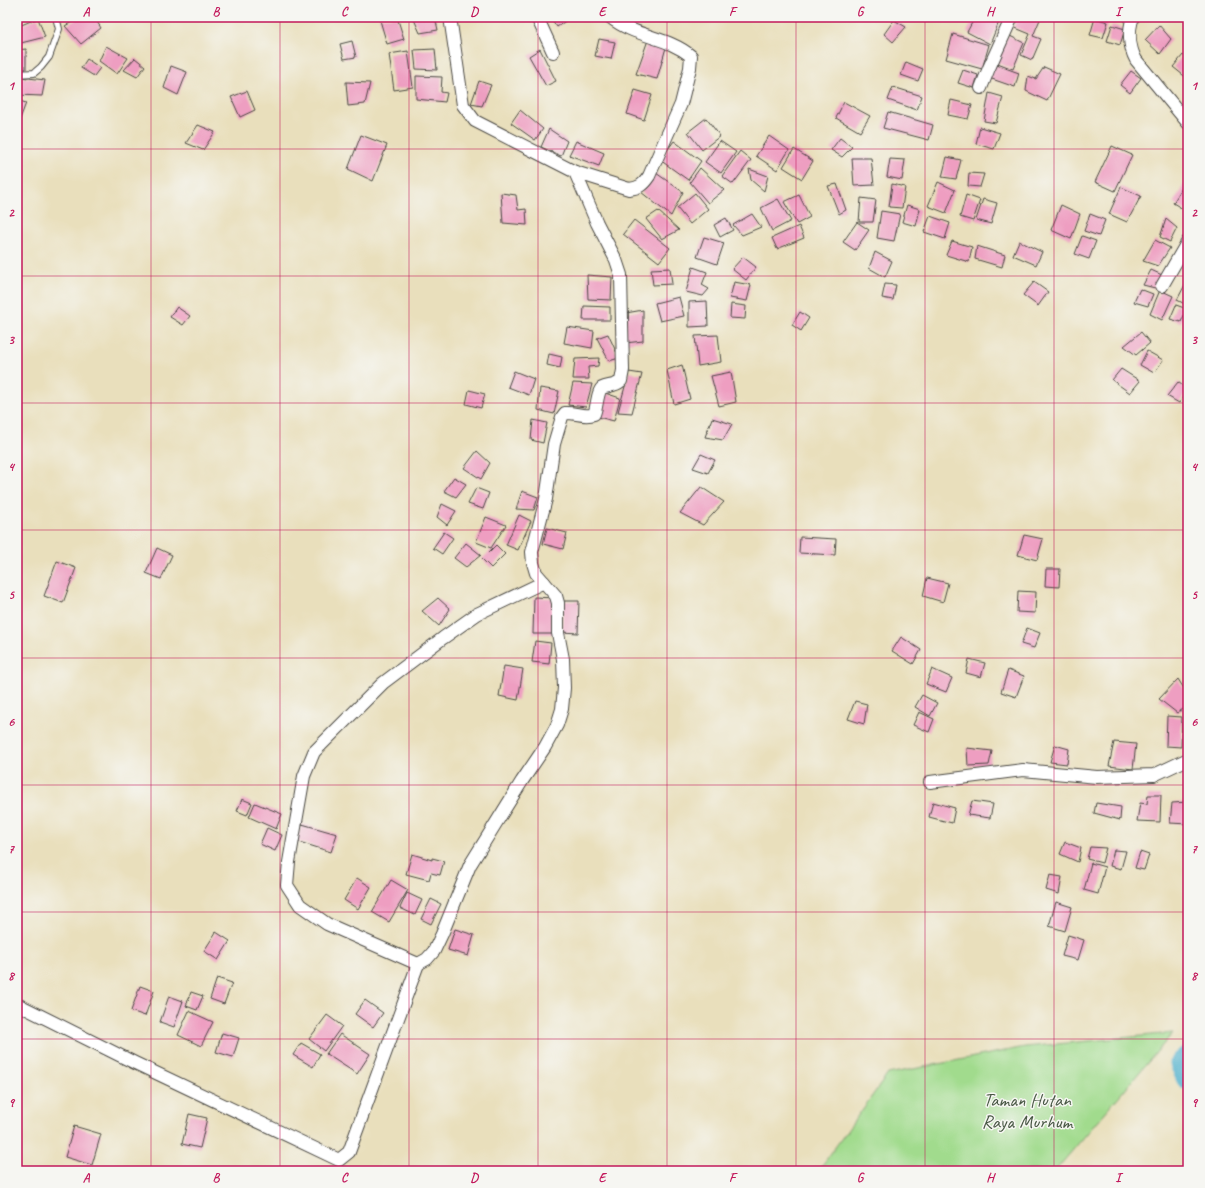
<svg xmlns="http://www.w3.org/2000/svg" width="1205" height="1188" viewBox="0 0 1205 1188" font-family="Caveat,sans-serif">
	<rect width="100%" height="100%" fill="#f6f6f2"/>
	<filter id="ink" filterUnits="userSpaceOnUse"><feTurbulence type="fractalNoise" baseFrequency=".025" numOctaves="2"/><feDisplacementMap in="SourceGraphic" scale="8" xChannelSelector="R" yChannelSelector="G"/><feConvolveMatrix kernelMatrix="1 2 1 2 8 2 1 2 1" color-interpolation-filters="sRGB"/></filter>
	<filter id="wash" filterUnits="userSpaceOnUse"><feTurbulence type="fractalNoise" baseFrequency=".012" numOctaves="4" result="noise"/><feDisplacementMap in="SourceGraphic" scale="16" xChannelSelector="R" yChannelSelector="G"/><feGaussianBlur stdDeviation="0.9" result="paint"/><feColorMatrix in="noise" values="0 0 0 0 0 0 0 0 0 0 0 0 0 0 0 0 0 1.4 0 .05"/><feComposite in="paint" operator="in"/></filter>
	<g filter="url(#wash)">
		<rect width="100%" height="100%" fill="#e9dfbc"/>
		<!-- green -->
		<polygon fill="#a1db8d" stroke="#66835c" points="1173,1033 1055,1171 818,1171 888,1074 1025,1047"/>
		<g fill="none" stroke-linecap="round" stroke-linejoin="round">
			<!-- river -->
			<polyline stroke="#4db0cc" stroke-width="25" points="1188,1058 1182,1063 1188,1077"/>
		</g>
		<g id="blocks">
			<!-- building -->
			<g fill="#ee9ec1">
				<polygon points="80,17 94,17 101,28 81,44 65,26"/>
				<polygon points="379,17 397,17 404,39 387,44"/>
				<polygon points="413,17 435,17 438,30 420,33"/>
				<polygon points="550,17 571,17 557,27"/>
				<polygon points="975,17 1001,17 990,44 967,32"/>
				<polygon points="1018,17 1041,17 1033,36 1041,39 1032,60 1021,55 1030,34 1013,27"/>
				<polygon points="38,18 45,37 17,44 17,20 19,26"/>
				<polygon points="1095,18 1108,22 1103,38 1090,35"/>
				<polygon points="894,20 906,27 893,42 884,34"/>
				<polygon points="1112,25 1125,29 1120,45 1107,41"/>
				<polygon points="1159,25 1171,39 1160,54 1145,40"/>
				<polygon points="953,34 989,45 982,69 946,59"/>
				<polygon points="1008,35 1024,43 1013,69 995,62"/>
				<polygon points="599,39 615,42 611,59 595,56"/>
				<polygon points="648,40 667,44 657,79 636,74"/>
				<polygon points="352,41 356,57 344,59 340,44"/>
				<polygon points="106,46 128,58 117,74 99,61"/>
				<polygon points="26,49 26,69 17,69 17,50"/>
				<polygon points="435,49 437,70 416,69 414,50"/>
				<polygon points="540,49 556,81 546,86 529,56"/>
				<polygon points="408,51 413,87 394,90 389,54"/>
				<polygon points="1183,55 1188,59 1188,79 1173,67"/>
				<polygon points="135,58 145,66 137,77 124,70"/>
				<polygon points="87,59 100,68 94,76 81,68"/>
				<polygon points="906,62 923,69 918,81 901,75"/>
				<polygon points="994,64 1019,73 1015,87 989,78"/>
				<polygon points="171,66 187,72 178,95 164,88"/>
				<polygon points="1044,67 1060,74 1047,101 1026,91 1028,76 1036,79"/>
				<polygon points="963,70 978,75 974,88 958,83"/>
				<polygon points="1131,71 1141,78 1130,93 1120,85"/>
				<polygon points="416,76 442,77 441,92 447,93 445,102 416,99"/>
				<polygon points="20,77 45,80 42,96 17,95"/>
				<polygon points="479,81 491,85 482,106 471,104"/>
				<polygon points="346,82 370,83 365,104 348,106"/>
				<polygon points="893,87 922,96 917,110 888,100"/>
				<polygon points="635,90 652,95 644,120 627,114"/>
				<polygon points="247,91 255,110 240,117 231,97"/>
				<polygon points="989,93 1003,97 996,123 984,121"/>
				<polygon points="17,100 26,103 20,119 17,117"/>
				<polygon points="951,100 972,105 968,119 948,115"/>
				<polygon points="844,102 870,116 860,132 836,118"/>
				<polygon points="520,110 543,129 535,140 511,123"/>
				<polygon points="888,112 933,125 929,140 883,128"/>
				<polygon points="706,118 720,136 702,150 688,132"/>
				<polygon points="198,125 215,132 203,150 186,143"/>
				<polygon points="980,127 1000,133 994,149 976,144"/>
				<polygon points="549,129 567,141 561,156 541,147"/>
				<polygon points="361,135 387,145 373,181 348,169"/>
				<polygon points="769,136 789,150 777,170 756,156"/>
				<polygon points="840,138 852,147 842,157 831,150"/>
				<polygon points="576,141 604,153 599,166 569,155"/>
				<polygon points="674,141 701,161 688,180 660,160"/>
				<polygon points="720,141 736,152 721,173 705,162"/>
				<polygon points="1112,146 1132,155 1115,191 1095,182"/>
				<polygon points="794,149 813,161 802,179 783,167"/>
				<polygon points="740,151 751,160 733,184 722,176"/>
				<polygon points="947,157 961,160 956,179 942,177"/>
				<polygon points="852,158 871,158 874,185 854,186"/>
				<polygon points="890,159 905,160 902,180 887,177"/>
				<polygon points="700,168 724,190 708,203 690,182"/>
				<polygon points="749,169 768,176 764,191 751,180"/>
				<polygon points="656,173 683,192 671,216 641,192"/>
				<polygon points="969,173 984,174 980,187 968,186"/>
				<polygon points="1188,178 1188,212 1173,203"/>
				<polygon points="938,182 955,190 946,213 928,206"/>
				<polygon points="837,184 846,210 839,214 828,186"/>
				<polygon points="892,184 905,187 902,208 889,207"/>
				<polygon points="1121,187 1141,196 1127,222 1109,214"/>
				<polygon points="501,193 516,195 518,210 526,209 527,225 503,223"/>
				<polygon points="695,193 708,209 690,224 677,208"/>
				<polygon points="799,195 810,217 797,224 784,202"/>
				<polygon points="966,195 980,200 973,221 960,217"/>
				<polygon points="861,198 876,200 873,222 859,222"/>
				<polygon points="778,199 791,221 772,231 761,208"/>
				<polygon points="983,199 997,203 991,224 976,220"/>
				<polygon points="907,205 920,209 916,226 902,222"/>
				<polygon points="1061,205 1080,214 1071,239 1051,230"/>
				<polygon points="658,211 679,230 662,239 646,219"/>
				<polygon points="881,211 900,214 894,241 877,238"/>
				<polygon points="752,214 761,227 742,235 733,225"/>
				<polygon points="1090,214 1105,220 1099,236 1084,231"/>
				<polygon points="930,216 950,223 945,239 924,232"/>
				<polygon points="726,218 733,230 720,237 714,225"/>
				<polygon points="1166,219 1177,228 1170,242 1160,237"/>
				<polygon points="634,220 670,248 659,262 623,234"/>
				<polygon points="857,222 869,230 855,250 843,242"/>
				<polygon points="799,226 804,238 777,249 772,238"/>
				<polygon points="1082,236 1096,241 1089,259 1075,254"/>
				<polygon points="704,237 724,243 717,264 697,257"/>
				<polygon points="1155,240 1170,248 1158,266 1143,261"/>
				<polygon points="952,241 972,247 969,262 946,255"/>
				<polygon points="1019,241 1042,252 1036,265 1013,255"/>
				<polygon points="1188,245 1188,261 1181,258"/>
				<polygon points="977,246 1005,255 1002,267 975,259"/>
				<polygon points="875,252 892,261 885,277 869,268"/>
				<polygon points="743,257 756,267 746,280 732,269"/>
				<polygon points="693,267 707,272 702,285 709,289 703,296 686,292"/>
				<polygon points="670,268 672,284 653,285 651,269"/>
				<polygon points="1151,270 1162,275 1155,288 1143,285"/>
				<polygon points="587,275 612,277 611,300 588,299"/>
				<polygon points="1187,281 1188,282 1188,303 1187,305 1177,300"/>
				<polygon points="734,282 751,285 747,301 730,298"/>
				<polygon points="1034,282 1048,292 1038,306 1023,295"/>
				<polygon points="885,284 896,285 893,300 882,298"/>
				<polygon points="1140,289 1153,294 1148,306 1134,302"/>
				<polygon points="1160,290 1173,296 1162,320 1150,314"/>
				<polygon points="679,297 684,316 660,321 655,303"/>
				<polygon points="707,301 708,326 689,327 689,302"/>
				<polygon points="731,304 746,306 745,319 730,318"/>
				<polygon points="1176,305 1187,309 1181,322 1170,319"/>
				<polygon points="584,306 610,307 610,320 583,320"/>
				<polygon points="177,307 190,316 183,325 170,317"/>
				<polygon points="643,310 643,341 625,343 626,313"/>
				<polygon points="800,312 809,318 801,331 792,325"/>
				<polygon points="567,327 594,331 592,348 564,343"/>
				<polygon points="1141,332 1150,343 1136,355 1124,346"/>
				<polygon points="608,334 619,358 609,361 597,338"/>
				<polygon points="718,335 721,362 698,366 695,336"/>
				<polygon points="1147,351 1163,360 1154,373 1140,365"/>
				<polygon points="549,354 562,357 560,368 547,365"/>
				<polygon points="599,358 598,366 588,367 589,379 573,379 575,359"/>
				<polygon points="682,365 690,399 674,404 667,370"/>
				<polygon points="1121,369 1140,381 1130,393 1112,380"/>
				<polygon points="514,371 534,379 529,395 508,387"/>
				<polygon points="629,372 642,374 632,413 618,412"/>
				<polygon points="731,372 736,402 719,406 711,376"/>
				<polygon points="1178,382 1188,390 1179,403 1167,396"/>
				<polygon points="573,383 592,384 586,407 568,405"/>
				<polygon points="540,388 559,391 554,414 538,410"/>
				<polygon points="469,390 485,394 481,408 466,404"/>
				<polygon points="605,393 620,398 614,421 598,417"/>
				<polygon points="712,418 732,424 723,440 705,437"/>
				<polygon points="533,420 547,423 543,443 531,440"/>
				<polygon points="477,451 490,463 481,479 464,468"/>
				<polygon points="701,454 715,460 708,473 693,468"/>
				<polygon points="454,477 466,484 456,497 444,491"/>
				<polygon points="701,487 724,502 703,525 680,513"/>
				<polygon points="476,488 489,493 483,509 468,504"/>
				<polygon points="522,491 538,497 534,510 516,509"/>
				<polygon points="442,504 456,511 447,525 437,517"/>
				<polygon points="519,515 531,521 518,550 506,545"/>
				<polygon points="486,517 506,525 491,548 476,542"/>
				<polygon points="547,528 567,533 563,549 543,544"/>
				<polygon points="444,532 453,538 442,554 433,548"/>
				<polygon points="1024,535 1043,539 1037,560 1018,555"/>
				<polygon points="800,537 836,539 835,555 799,553"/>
				<polygon points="466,543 481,555 466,567 454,558"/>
				<polygon points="496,545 505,554 491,568 482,559"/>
				<polygon points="157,548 172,555 161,579 146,573"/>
				<polygon points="57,561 76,568 63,603 44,596"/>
				<polygon points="1046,569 1060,569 1059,587 1045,586"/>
				<polygon points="927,578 948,583 943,602 923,596"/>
				<polygon points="1018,591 1036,592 1035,613 1017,612"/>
				<polygon points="534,597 554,598 553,634 533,634"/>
				<polygon points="438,598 450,609 439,626 422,611"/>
				<polygon points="563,601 579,601 578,633 562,632"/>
				<polygon points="1027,628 1040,633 1034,648 1021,644"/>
				<polygon points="901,637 921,650 913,664 892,651"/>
				<polygon points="535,641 551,643 549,664 532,662"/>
				<polygon points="969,659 985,663 981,677 966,673"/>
				<polygon points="504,666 523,669 518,700 499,696"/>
				<polygon points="932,669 952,678 946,692 926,684"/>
				<polygon points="1008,670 1024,676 1016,697 1001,692"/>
				<polygon points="1178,679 1188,695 1188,706 1177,713 1159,699"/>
				<polygon points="922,695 937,703 930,716 915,707"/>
				<polygon points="855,701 867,704 864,724 848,719"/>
				<polygon points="919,712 934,719 929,732 913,725"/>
				<polygon points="1167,716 1182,717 1181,747 1166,746"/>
				<polygon points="1114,742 1136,744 1133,769 1109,766"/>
				<polygon points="1055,745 1069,749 1067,764 1050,762"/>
				<polygon points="967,748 992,751 989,765 968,766"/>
				<polygon points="1148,795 1161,795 1160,822 1137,821 1140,803 1147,804"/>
				<polygon points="242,799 252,803 247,815 237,811"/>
				<polygon points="972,801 993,804 990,818 968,815"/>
				<polygon points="933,802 955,808 952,823 929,817"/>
				<polygon points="1188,802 1188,824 1170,823 1172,803"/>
				<polygon points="255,803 282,814 276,829 249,817"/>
				<polygon points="1096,803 1121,807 1120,820 1094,813"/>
				<polygon points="302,824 337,834 331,852 296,841"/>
				<polygon points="267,828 282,835 275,851 260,844"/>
				<polygon points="1065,842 1081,848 1078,862 1060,854"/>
				<polygon points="1090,847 1106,848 1102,863 1087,859"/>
				<polygon points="1114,850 1126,851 1121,869 1110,866"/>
				<polygon points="1140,852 1149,855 1144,870 1135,868"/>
				<polygon points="412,854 432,860 432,858 444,861 440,875 431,873 429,880 406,874"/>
				<polygon points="1091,863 1105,867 1098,894 1084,890"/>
				<polygon points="1050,875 1062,877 1059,894 1046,890"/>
				<polygon points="357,878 371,887 358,909 344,900"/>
				<polygon points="391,880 408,890 389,922 372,912"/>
				<polygon points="407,893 422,900 415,915 400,908"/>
				<polygon points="431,899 441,904 431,924 421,919"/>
				<polygon points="1056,902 1072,907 1065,931 1049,926"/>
				<polygon points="455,929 474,935 468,956 448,950"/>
				<polygon points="216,932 230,941 218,960 204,951"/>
				<polygon points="1068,935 1084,940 1078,960 1062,956"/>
				<polygon points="217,978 232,983 224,1004 210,999"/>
				<polygon points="140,986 154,991 145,1016 131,1011"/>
				<polygon points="191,992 203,996 197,1010 186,1006"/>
				<polygon points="169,996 183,1001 174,1027 160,1022"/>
				<polygon points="365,1000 383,1013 373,1027 355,1014"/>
				<polygon points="189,1011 213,1022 201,1046 178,1035"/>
				<polygon points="327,1015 342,1026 324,1051 309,1039"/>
				<polygon points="222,1033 239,1038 233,1057 216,1052"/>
				<polygon points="340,1034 370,1054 357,1074 326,1054"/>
				<polygon points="301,1043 320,1054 313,1067 293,1055"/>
				<polygon points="189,1114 207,1118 200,1148 182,1144"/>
				<polygon points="74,1126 101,1134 92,1165 65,1157"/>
			</g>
		</g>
	</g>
	<g filter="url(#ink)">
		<use href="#blocks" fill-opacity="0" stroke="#484641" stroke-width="1"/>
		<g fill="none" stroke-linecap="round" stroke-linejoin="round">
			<!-- service casing -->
			<g stroke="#484641" stroke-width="8">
				<polyline id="service" points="17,74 34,73 41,67 49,57 59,29 56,17"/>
			</g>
			<!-- minor casing -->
			<g stroke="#484641" stroke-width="14">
				<g id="minor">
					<path d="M450,17L463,105L475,121L575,172L629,189C639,188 643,185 649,176L681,104L690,68L691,56C667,36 636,38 610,17"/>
					<polyline points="537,17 553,52"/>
					<path d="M1133,17C1128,31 1129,47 1136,60L1188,123"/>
					<polyline points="981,88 989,68 1012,17"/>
					<polyline points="1162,286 1188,241"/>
					<polyline points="930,782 1023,770 1097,777 1154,775 1188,759"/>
					<path d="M418,964L427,959L434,951L442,934L470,865L522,781L545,747L557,725L562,709L564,688L563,659L558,633V603L556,596L536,573L533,563L532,552L546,499L554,444L562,417L565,413C575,412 584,418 594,414C597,408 597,392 602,388C608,385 614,387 621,381L623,370L621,275L616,260L597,223L575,172"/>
					<polyline points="17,1004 135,1063 339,1160 349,1152 418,964 327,924 300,905 287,885 289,862 304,776 314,752 383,683 443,638 477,614 544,582"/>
				</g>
			</g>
			<!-- service -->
			<use href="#service" stroke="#fff" stroke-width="6"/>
			<!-- minor -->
			<use href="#minor" stroke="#fff" stroke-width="12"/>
		</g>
	</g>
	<!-- grid -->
	<path fill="none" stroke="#c2185b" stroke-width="1" stroke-opacity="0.55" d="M151,17V1171M280,17V1171M409,17V1171M538,17V1171M667,17V1171M796,17V1171M925,17V1171M1054,17V1171M17,149H1188M17,276H1188M17,403H1188M17,530H1188M17,658H1188M17,785H1188M17,912H1188M17,1039H1188"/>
	<g text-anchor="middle" stroke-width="3" stroke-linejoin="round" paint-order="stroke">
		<!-- park labels -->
		<g font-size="19" fill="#485744" stroke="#f6f6f2">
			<text x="1027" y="1106">Taman Hutan<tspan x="1027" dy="22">Raya Murhum</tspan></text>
		</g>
	</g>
	<!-- margin -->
	<rect width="1205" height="1188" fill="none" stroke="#f6f6f2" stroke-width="44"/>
	<rect x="22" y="22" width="1161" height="1144" fill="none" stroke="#c2185b" stroke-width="1.5"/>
	<g font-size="13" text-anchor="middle" font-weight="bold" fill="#c2185b">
		<text x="86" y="16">A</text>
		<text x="216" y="16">B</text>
		<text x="344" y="16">C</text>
		<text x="474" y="16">D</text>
		<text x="602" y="16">E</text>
		<text x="732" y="16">F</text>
		<text x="860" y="16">G</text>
		<text x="990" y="16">H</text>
		<text x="1118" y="16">I</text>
		<text x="11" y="90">1</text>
		<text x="1194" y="90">1</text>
		<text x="11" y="217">2</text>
		<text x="1194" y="217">2</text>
		<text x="11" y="344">3</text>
		<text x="1194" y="344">3</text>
		<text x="11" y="471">4</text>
		<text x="1194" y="471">4</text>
		<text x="11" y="599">5</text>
		<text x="1194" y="599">5</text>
		<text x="11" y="726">6</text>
		<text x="1194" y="726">6</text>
		<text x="11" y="853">7</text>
		<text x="1194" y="853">7</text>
		<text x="11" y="980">8</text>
		<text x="1194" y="980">8</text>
		<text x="11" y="1107">9</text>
		<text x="1194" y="1107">9</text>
		<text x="86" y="1182">A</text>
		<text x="216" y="1182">B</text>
		<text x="344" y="1182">C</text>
		<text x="474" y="1182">D</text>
		<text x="602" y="1182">E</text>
		<text x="732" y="1182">F</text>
		<text x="860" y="1182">G</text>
		<text x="990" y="1182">H</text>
		<text x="1118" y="1182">I</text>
	</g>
</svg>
